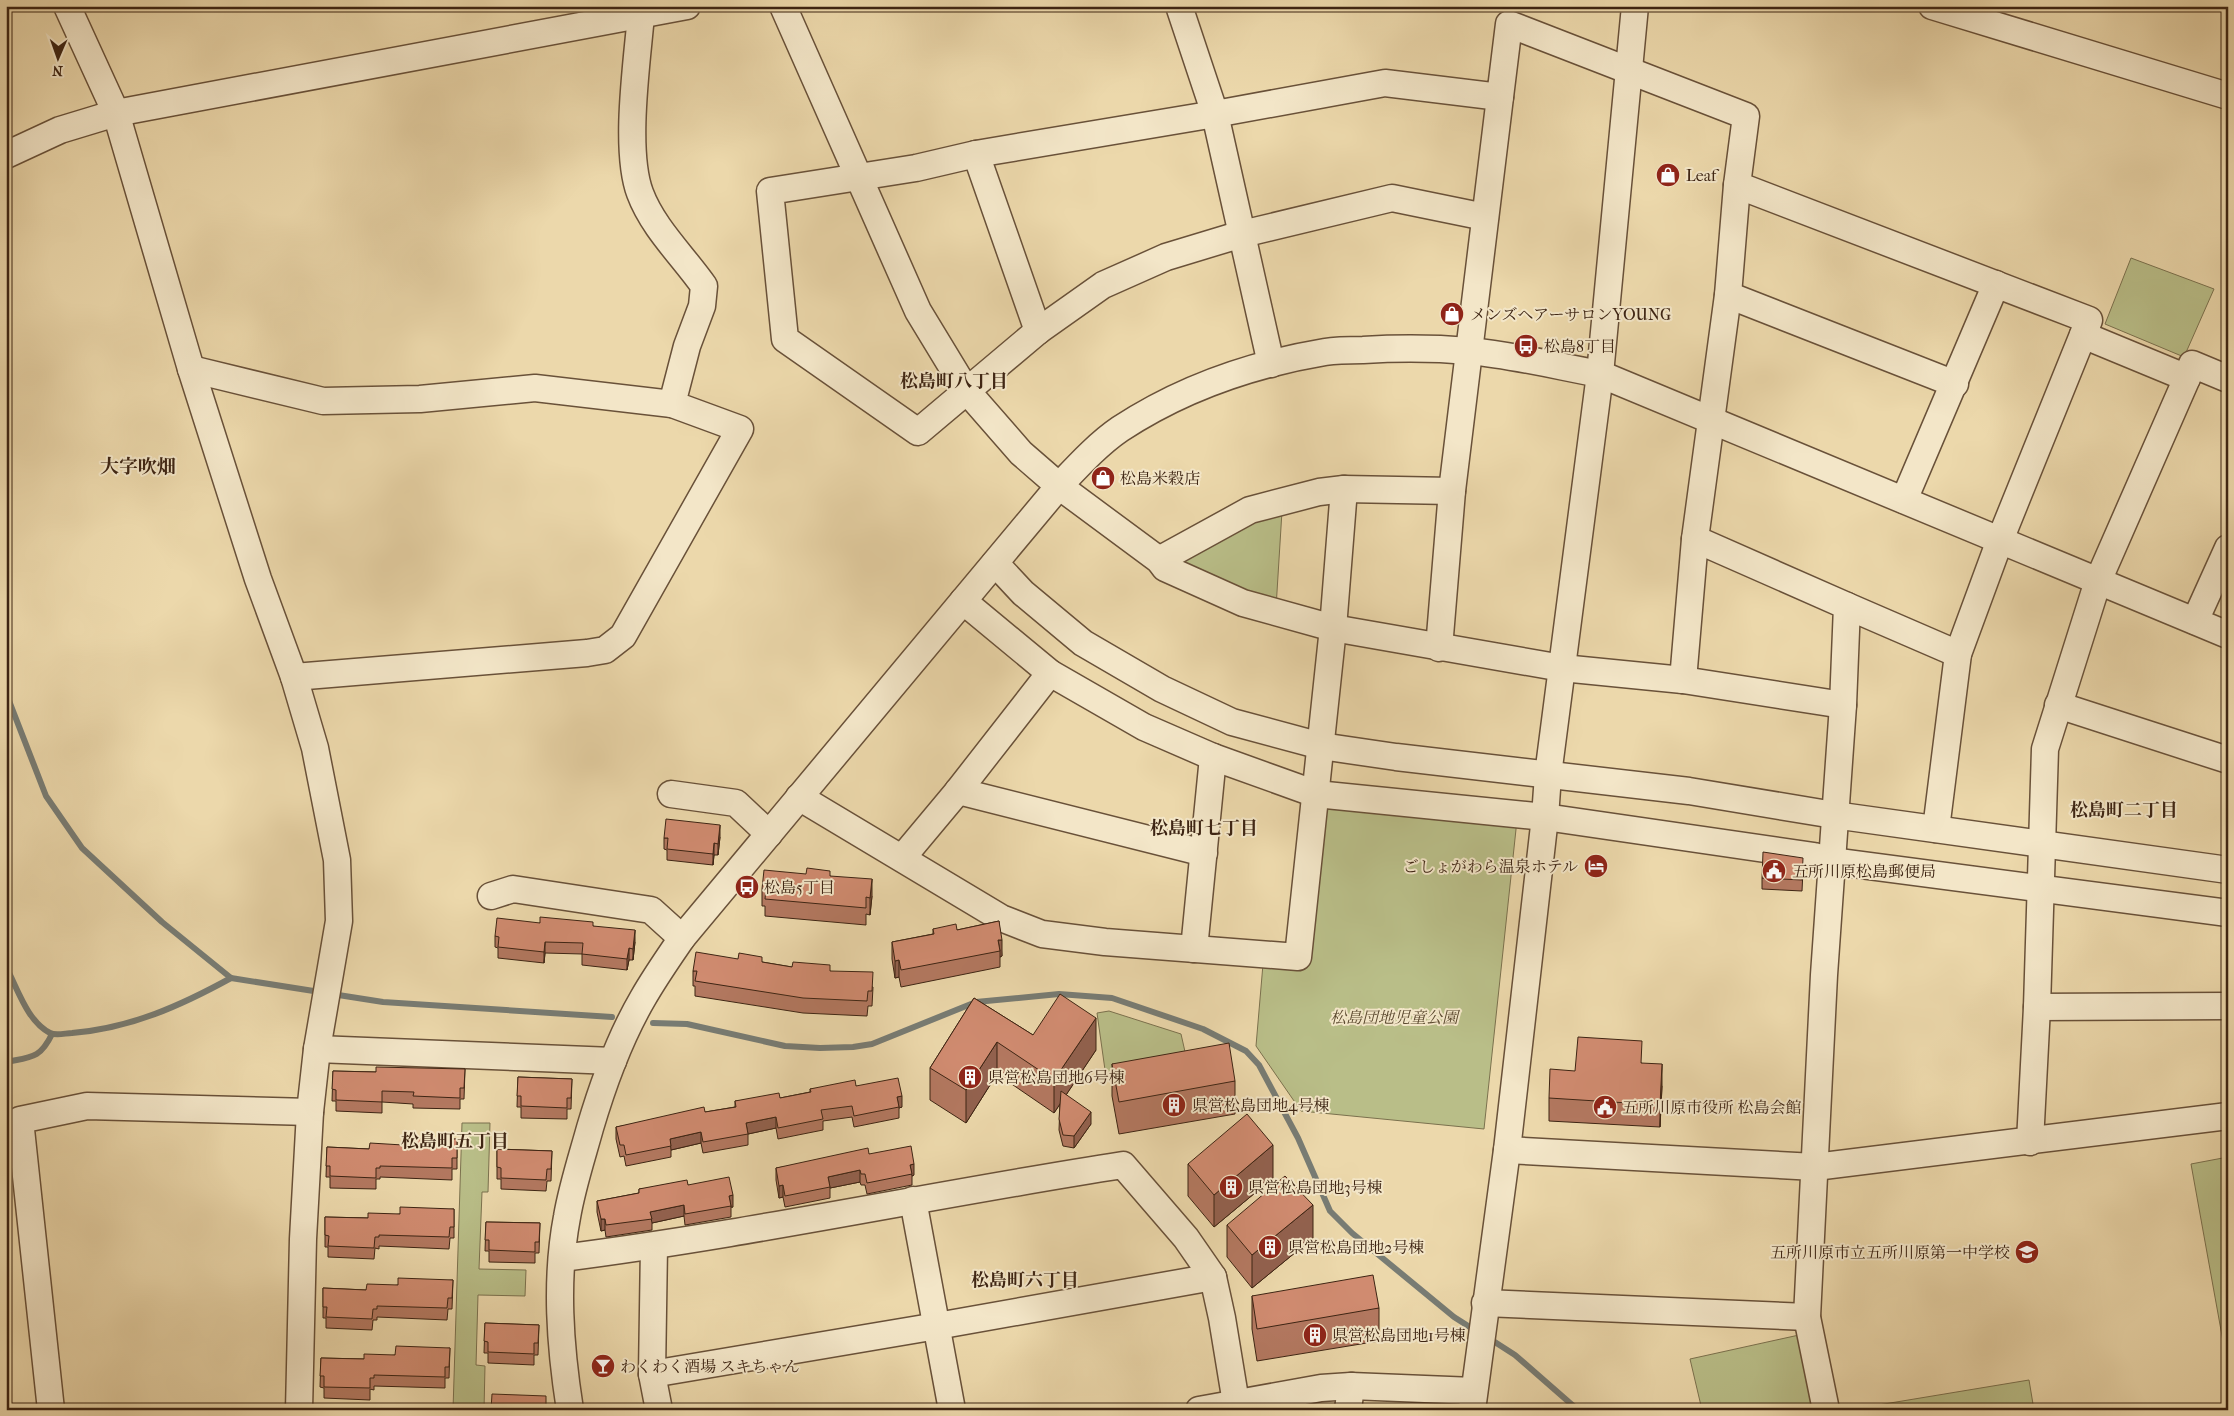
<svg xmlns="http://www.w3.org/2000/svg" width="2234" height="1416" viewBox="0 0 2234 1416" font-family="'IM FELL French Canon','Noto Serif JP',serif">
	<rect width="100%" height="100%" fill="#ecd8ab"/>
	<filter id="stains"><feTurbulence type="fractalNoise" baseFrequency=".004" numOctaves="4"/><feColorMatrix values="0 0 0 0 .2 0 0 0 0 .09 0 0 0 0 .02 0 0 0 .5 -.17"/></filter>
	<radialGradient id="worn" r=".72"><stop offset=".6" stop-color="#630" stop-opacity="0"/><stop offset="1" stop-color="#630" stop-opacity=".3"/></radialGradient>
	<!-- green -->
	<g fill="#b9be88" stroke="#7b714e">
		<polygon points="2131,258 2214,289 2184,357 2105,324"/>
		<polygon points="1282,511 1276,608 1172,562 1232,530"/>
		<polygon points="1323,803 1517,820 1484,1129 1301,1111 1256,1046 1263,964 1305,967"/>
		<polygon points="1109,1011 1181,1034 1188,1065 1106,1077 1097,1013"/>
		<polygon points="462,1123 490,1123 488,1192 482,1192 479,1269 526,1270 525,1296 478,1295 476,1365 485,1366 484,1410 453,1410"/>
		<polygon points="2228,1157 2228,1369 2191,1164"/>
		<polygon points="1799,1335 1816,1410 1702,1410 1690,1359"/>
		<polygon points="2029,1380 2034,1410 1860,1410 1860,1408"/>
	</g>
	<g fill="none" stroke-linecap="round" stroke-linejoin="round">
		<!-- stream -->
		<g stroke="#787c74" stroke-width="6">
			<polyline points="6,693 46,796 82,848 162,922 231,978 320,992"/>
			<path d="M6,967C18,989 27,1021 50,1033C56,1036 66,1033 72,1033C131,1028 180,1006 231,978"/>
			<polyline points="332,994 383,1002 612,1017"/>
			<polyline points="653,1023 687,1024 785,1046 820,1048 853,1047 872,1044 976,1002 1059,994 1112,998 1203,1029 1246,1051 1259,1065 1298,1138 1330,1211 1352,1233 1454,1317 1476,1331"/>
			<path d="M6,1062C31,1057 40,1059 52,1034"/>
			<polyline points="1487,1337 1515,1355 1578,1410"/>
		</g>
		<!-- minor casing -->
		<g stroke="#695139" stroke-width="29">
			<g id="minor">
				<polyline points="67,6 116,113 191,369 258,579 294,677 315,748 337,860 339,921 317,1049 310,1112 303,1239 299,1410"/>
				<polyline points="783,6 918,311 966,390 1021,453 1059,486 1159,560 1165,568 1243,603 1333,628 1562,668 1683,680 1843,705"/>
				<polyline points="1179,6 1215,114 1271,364"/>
				<polyline points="1932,6 2228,96"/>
				<polyline points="976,154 1038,331"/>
				<polyline points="6,155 60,130 116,113 687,6"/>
				<polyline points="1737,185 1728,295 1695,539 1847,606 1843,705 1824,975 1807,1317 1826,1410"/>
				<polyline points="1485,217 1392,198 1242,234 1166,257 1103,285 1038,331 918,432 785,339 770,191 916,168 976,154 1215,114 1385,83 1500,97 1509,24 1746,116 1737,185 2089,320 2000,540 1958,654 1936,829"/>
				<polyline points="1728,295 1955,384"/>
				<polyline points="2083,335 2187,378 2192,364 2228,379"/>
				<polyline points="191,369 323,401 420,399 535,388 672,404"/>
				<polyline points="1904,500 1996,284"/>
				<polyline points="1159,560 1250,510 1319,492 1344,489 1452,491"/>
				<polyline points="995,563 1023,593 1083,643 1162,689 1232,722 1321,746 1396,757 1689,791 1834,815 2228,870"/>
				<polyline points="963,601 1050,673 1144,727 1213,757 1316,794 1545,817 1814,856 1831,861 2228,913"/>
				<polyline points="1847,606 1958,654"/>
				<polyline points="2195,621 2228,548"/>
				<polyline points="1439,648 1452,491 1500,97"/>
				<path d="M294,677L587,653L605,650L623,636L740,429L672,404L687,346L702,306L704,286C683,256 653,228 640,193C624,150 637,62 641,15"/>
				<polyline points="1683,680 1695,539"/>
				<polyline points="2058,705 2228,760"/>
				<polyline points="958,791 1204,853"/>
				<polyline points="671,794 736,803 769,834"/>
				<polyline points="799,797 1001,918 1042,934 1105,942 1298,957 1333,628 1344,489"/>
				<polyline points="902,858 958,791 1050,673"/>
				<polyline points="491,896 513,889 651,910 682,938"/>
				<polyline points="1194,949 1213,757"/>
				<polyline points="2037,1007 2228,1006"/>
				<polyline points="317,1049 613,1061"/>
				<polyline points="2030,1142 2037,1007 2045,749 2098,581 2187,378"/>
				<polyline points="1507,1150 1815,1167 2228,1116"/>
				<polyline points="913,1200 952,1410"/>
				<polyline points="654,1246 652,1374 659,1410"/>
				<path d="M562,1258C750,1234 936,1194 1123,1165L1186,1238L1213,1277L1222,1318L1236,1403L1235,1410"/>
				<polyline points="1485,1303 1807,1317"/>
				<polyline points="652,1374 937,1326 1213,1277"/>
				<polyline points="51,1410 20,1120 87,1106 310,1112"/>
				<path d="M570,1410C560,1346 555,1280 567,1217C572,1187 582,1157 590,1128C603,1084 619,1039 643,998C655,977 669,957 682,938L1059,486C1078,466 1098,444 1120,429C1181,389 1253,364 1325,352C1337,350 1351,350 1363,350C1398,348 1434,348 1469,351C1513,355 1557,366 1600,374L2228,635"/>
				<polyline points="1199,1410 1321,1388 1351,1386 1474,1391"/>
				<polyline points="1348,1410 1351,1386"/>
				<polyline points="1472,1410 1507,1150 1545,817 1548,775 1600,374 1635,6"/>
			</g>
		</g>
		<!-- minor -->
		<use href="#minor" stroke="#f3e6c8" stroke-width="26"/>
	</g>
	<!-- wall -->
	<g fill="#b37860" stroke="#3d2413">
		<polygon points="720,837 718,855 714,855 713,865 667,860 667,850 664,849 664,838"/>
		<polygon points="1803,870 1802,891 1762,889 1762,878"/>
		<polygon points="830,876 872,896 870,915 866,914 866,925 765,916 765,906 762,906 762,889"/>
		<polygon points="999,921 1002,956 1000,957 1000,967 901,987 899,977 895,978 892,959 892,942 933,934 933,929 957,930"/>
		<polygon points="540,923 593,926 635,942 633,960 629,960 627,970 582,965 582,954 545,953 544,963 498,958 498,948 495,947 495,936"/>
		<polygon points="762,962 792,967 830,971 873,987 872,1006 868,1006 867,1016 803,1013 695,996 695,986 693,986 693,971"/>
		<polygon points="974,998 1033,1035 1096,1050 1066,1095 1091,1124 1074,1148 1063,1146 1059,1130 1060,1104 1054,1113 997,1074 966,1123 930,1100 930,1068"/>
		<polygon points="1642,1063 1662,1086 1660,1127 1549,1121 1549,1098 1575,1071"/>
		<polygon points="1112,1064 1235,1081 1235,1114 1119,1134 1112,1096"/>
		<polygon points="465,1069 464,1099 460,1099 460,1109 413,1108 413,1104 382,1102 382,1113 336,1111 336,1101 332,1101 333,1071 376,1072"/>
		<polygon points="518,1077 572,1079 571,1109 567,1109 567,1119 521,1118 521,1107 517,1107"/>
		<polygon points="856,1086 902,1107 899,1108 899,1118 854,1127 852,1117 823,1121 823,1130 778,1139 776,1128 748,1134 748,1145 703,1153 701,1143 671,1150 671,1157 626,1166 624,1156 620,1157 616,1139 616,1127 735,1107 735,1101 780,1098 810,1092 810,1089"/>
		<polygon points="457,1139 457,1169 452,1169 452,1180 380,1177 380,1179 376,1179 376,1189 330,1188 330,1177 326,1177 327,1147 369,1149 403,1145"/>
		<polygon points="497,1149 552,1151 551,1181 547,1181 546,1191 501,1189 501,1179 497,1179"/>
		<polygon points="869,1154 914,1175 912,1176 912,1185 867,1194 865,1185 861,1185 860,1182 830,1188 830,1198 785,1207 783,1197 779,1198 776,1180 776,1168"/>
		<polygon points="1188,1164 1273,1178 1214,1227 1188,1196"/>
		<polygon points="688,1185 733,1207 731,1207 731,1217 685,1225 684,1216 652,1223 652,1230 606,1237 605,1230 601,1231 597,1212 597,1201 639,1193 639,1189"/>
		<polygon points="454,1209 454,1238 450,1238 449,1249 379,1246 379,1249 375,1248 374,1259 328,1257 328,1247 325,1247 325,1217 368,1218 400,1214"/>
		<polygon points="486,1222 540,1223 539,1253 535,1253 535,1263 489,1262 489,1251 485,1251"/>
		<polygon points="1227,1225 1313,1238 1252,1288 1227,1257"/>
		<polygon points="453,1280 452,1309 448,1309 447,1320 377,1317 377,1320 373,1320 372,1330 326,1328 326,1318 323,1318 323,1288 366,1290 398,1285"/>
		<polygon points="1252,1296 1379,1308 1379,1341 1257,1361 1252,1329"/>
		<polygon points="485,1323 539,1325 538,1355 534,1355 534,1365 488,1363 488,1353 484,1353"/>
		<polygon points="450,1348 449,1378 445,1378 445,1388 374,1386 374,1390 370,1389 370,1400 324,1398 324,1388 320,1387 321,1358 364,1359"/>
	</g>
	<!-- shaded-wall -->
	<g fill="#92614e" stroke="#3d2413">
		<polygon points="720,825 720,837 718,855 718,844"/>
		<polygon points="714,843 714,855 713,865 713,854"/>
		<polygon points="872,879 872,896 870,915 870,898"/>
		<polygon points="635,930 635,942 633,960 633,949"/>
		<polygon points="998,940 1002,940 1002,956 1000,957 1000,951"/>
		<polygon points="545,942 545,953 544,963 544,952"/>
		<polygon points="629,948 629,960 627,970 627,959"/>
		<polygon points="899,960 899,977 895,978 895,961"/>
		<polygon points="1096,1018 1096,1050 1054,1113 1054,1080"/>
		<polygon points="997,1042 997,1074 966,1123 966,1090"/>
		<polygon points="1662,1064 1662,1086 1660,1127 1660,1105"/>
		<polygon points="902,1096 902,1107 899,1108 897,1097"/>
		<polygon points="1091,1112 1091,1124 1074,1148 1074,1136"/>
		<polygon points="776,1117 776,1128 748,1134 746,1123"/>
		<polygon points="701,1132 701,1143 671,1150 670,1139"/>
		<polygon points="1273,1145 1273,1178 1214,1227 1214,1195"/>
		<polygon points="914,1164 914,1175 912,1176 910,1165"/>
		<polygon points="860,1170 860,1182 830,1188 828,1177"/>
		<polygon points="783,1185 783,1197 779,1198 779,1186"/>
		<polygon points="733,1195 733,1207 731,1207 729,1196"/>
		<polygon points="684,1205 684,1216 652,1223 650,1212"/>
		<polygon points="1313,1205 1313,1238 1252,1288 1252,1255"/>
		<polygon points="601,1219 605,1219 605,1230 601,1231"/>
	</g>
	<!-- building -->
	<g fill="#d08b70" stroke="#3d2413">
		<polygon points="666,819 720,825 718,844 714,843 713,854 667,849 668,838 664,838"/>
		<polygon points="1763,852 1803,858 1802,880 1762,878"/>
		<polygon points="807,868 830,871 830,876 872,879 870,898 866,897 866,908 765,899 766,889 762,889 764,870 806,874"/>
		<polygon points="540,917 593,922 593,926 635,930 633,949 629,948 627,959 582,954 583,943 545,942 544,952 498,947 499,937 495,936 497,918 540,923"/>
		<polygon points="999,921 1002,940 998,940 1000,951 901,970 899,960 895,961 892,942 934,934 933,929 956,924 957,930"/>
		<polygon points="696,952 738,959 739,953 762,957 762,962 792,967 793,962 830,965 830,971 873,972 872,991 868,991 867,1001 803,998 695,981 697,971 693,971"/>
		<polygon points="1060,994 1096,1018 1054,1080 997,1042 966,1090 930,1068 974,998 1033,1035"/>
		<polygon points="1578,1037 1642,1041 1641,1063 1662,1064 1660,1105 1549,1098 1550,1069 1575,1071"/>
		<polygon points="1229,1043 1235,1081 1119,1102 1112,1064"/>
		<polygon points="376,1067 465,1069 464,1088 460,1088 460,1098 413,1096 414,1092 382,1091 382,1102 336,1100 336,1090 332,1089 333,1071 376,1072"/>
		<polygon points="518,1077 572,1079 571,1098 567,1098 567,1108 521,1106 521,1096 517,1096"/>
		<polygon points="898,1078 902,1096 897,1097 899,1107 854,1116 852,1106 821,1110 823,1119 778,1128 776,1117 746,1123 748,1134 703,1142 701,1132 670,1139 671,1146 626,1155 624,1145 620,1145 616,1127 704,1107 705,1112 736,1107 735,1101 779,1093 780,1098 811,1092 810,1089 855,1080 856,1086"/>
		<polygon points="1061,1091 1091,1112 1074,1136 1063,1135 1059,1119"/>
		<polygon points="1247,1114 1273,1145 1214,1195 1188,1164"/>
		<polygon points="403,1138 457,1139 457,1158 452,1158 452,1168 380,1166 380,1168 376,1168 376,1178 330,1176 330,1166 326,1166 327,1147 369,1149 370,1143 403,1145"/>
		<polygon points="911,1146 914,1164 910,1165 912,1174 867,1183 865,1174 861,1174 860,1170 828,1177 830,1187 785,1196 783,1185 779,1186 776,1168 868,1148 869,1154"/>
		<polygon points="497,1149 552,1151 551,1169 547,1169 546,1180 501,1178 501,1168 497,1167"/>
		<polygon points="1285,1176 1313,1205 1252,1255 1227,1225"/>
		<polygon points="729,1177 733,1195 729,1196 731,1206 685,1214 684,1205 650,1212 652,1219 606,1225 605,1219 601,1219 597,1201 639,1193 639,1189 687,1180 688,1185"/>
		<polygon points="400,1207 454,1209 454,1227 450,1227 449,1237 379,1235 379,1237 375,1237 374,1248 328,1246 329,1236 325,1235 325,1217 368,1218 368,1213 400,1214"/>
		<polygon points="486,1222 540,1223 539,1242 535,1242 535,1252 489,1250 489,1240 485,1240"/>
		<polygon points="1373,1275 1379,1308 1257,1329 1252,1296"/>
		<polygon points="398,1278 453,1280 452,1298 448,1298 447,1308 377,1306 377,1309 373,1309 372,1319 326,1317 327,1307 323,1307 323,1288 366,1290 367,1284 398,1285"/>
		<polygon points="485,1323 539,1325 538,1343 534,1343 534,1354 488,1352 488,1342 484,1341"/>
		<polygon points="396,1346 450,1348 449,1367 445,1367 445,1377 374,1375 374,1378 370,1378 370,1388 324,1387 324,1376 320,1376 321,1358 364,1359 364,1354 395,1355"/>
		<polygon points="492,1394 546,1396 546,1410 491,1410"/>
	</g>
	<!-- icons -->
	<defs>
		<g id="shop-disc" transform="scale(1.25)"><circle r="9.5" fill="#8f2418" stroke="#f3e6c8"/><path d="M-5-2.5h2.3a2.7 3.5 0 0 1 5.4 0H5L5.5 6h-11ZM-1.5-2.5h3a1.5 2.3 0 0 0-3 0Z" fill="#fff"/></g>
		<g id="bus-disc" transform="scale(1.25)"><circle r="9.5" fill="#8f2418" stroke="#f3e6c8"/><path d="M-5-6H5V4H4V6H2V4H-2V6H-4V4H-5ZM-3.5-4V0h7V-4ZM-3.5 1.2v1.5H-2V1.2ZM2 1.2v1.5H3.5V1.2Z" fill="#fff"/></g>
		<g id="hotel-disc" transform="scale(1.25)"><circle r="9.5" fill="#8f2418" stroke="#f3e6c8"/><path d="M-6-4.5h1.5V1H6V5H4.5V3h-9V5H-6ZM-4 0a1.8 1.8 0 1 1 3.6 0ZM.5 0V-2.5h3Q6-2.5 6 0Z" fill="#fff"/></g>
		<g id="civic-disc" transform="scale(1.25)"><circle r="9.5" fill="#8f2418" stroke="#f3e6c8"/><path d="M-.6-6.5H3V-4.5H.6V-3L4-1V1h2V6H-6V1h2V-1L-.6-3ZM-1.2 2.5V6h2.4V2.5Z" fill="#fff"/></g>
		<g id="building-disc" transform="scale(1.25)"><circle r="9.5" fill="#8f2418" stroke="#f3e6c8"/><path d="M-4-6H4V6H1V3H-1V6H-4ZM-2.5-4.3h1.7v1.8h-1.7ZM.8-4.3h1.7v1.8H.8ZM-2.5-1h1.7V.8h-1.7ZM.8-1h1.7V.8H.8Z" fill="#fff"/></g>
		<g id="school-disc" transform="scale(1.25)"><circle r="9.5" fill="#8f2418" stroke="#f3e6c8"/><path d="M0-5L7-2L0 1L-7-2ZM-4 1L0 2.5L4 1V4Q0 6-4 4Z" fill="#fff"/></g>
		<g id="bar-disc" transform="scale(1.25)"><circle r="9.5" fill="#8f2418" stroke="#f3e6c8"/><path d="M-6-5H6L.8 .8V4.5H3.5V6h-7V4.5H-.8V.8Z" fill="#fff"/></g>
	</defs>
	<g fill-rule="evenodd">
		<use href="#shop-disc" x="1668" y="175"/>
		<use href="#shop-disc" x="1452" y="314"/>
		<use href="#bus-disc" x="1526" y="346"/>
		<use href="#shop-disc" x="1103" y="478"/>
		<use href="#hotel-disc" x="1596" y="866"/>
		<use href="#civic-disc" x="1774" y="871"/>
		<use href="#bus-disc" x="747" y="887"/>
		<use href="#building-disc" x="970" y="1077"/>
		<use href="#building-disc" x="1174" y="1105"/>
		<use href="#civic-disc" x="1605" y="1107"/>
		<use href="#building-disc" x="1231" y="1187"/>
		<use href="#building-disc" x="1270" y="1247"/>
		<use href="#school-disc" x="2027" y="1252"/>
		<use href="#building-disc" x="1315" y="1335"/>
		<use href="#bar-disc" x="603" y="1366"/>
	</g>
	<g text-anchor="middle" stroke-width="4" stroke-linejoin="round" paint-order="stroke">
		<!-- poi labels -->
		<g font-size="16" fill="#3d2413" stroke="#f3e6c8" text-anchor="start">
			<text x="1686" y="181">Leaf</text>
			<text x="1470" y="320">メンズヘアーサロンYOUNG</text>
			<text x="1544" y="352">松島8丁目</text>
			<text x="1120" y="484">松島米穀店</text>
			<text x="1578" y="872" text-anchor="end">ごしょがわら温泉ホテル</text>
			<text x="1792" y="877">五所川原松島郵便局</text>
			<text x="764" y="893">松島5丁目</text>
			<text x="988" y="1083">県営松島団地6号棟</text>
			<text x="1192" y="1111">県営松島団地4号棟</text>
			<text x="1622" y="1113">五所川原市役所 松島会館</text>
			<text x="1248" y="1193">県営松島団地3号棟</text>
			<text x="1288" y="1253">県営松島団地2号棟</text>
			<text x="2010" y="1258" text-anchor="end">五所川原市立五所川原第一中学校</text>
			<text x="1332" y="1341">県営松島団地1号棟</text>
			<text x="620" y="1372">わくわく酒場 スキちゃん</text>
		</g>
		<!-- park labels -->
		<g font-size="16" font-style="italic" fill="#5c4a30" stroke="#f3e6c8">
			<text x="1394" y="1023">松島団地児童公園</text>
		</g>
		<!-- neighbourhood labels -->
		<g font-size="18" font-weight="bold" fill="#3d2413" stroke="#f3e6c8">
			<text x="954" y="387">松島町八丁目</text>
			<text x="2124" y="816">松島町二丁目</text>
			<text x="1204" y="834">松島町七丁目</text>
			<text x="455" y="1147">松島町五丁目</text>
			<text x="1025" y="1286">松島町六丁目</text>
		</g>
		<!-- quarter labels -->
		<g font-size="19" font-weight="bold" fill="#3d2413" stroke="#f3e6c8">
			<text x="138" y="473">大字吹畑</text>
		</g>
	</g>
	<!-- margin -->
	<rect width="2234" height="1416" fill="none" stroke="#ecd8ab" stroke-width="25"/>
	<rect x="8" y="8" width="2219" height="1401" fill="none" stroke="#3d2413" stroke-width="2.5"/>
	<rect x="12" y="12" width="2209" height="1391" fill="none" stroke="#3d2413"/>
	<!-- north arrow -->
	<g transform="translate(58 58) rotate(182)" stroke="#f3e6c8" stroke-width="4" paint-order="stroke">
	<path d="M0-4L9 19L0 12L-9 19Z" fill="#3d2413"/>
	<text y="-8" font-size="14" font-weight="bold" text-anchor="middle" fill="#3d2413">N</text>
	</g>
	<rect width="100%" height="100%" filter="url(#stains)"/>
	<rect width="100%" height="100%" fill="url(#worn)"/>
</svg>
